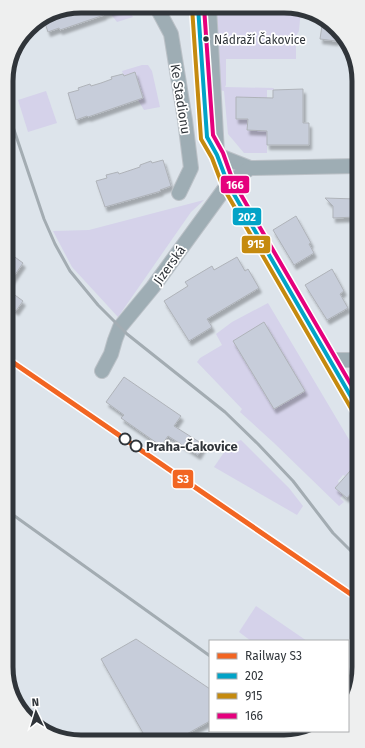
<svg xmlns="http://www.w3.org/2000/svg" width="365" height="748" viewBox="0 0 365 748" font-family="'Fira Sans',sans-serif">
	<defs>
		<filter id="shadow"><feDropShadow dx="2.5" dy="4.5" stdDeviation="1" flood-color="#0004"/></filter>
	</defs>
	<rect width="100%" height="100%" fill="#dde4eb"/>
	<!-- green -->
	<g fill="#d5d2ea">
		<polygon points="113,6 126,6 133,17 117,22 109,12 115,11"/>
		<polygon points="215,7 301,8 299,31 296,36 296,59 226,59 226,85 225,87 274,88 273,90 267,90 267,153 244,153 228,134 224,91 219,90"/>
		<polygon points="142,65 148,65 152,71 160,107 144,110 138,100 143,98 135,72 124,76 122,71"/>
		<polygon points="46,91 57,123 28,132 18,100"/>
		<polygon points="204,200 191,212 118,317 72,267 53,231 89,230"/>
		<polygon points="268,303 357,453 358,472 353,468 345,476 343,475 338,481 339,483 335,488 343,495 340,498 344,502 339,506 274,443 240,412 242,409 197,362 200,358 222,345 216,334 232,322"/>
		<polygon points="241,440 289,488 303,506 297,515 214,467 229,445"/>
		<polygon points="256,606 307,641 251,641 239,632"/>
	</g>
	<!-- building -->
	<g fill="#c7cdda" stroke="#afb3b9" filter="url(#shadow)">
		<polygon points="81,6 122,6 122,8 104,14 104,15 60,30 59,28 48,32 44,20"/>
		<polygon points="323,19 333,24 344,40 336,39 336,41 320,39"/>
		<polygon points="135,72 143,98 88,117 87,116 76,120 68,93 79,90 78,88 90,84 91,86 101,83 112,79 111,77 123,74 124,76"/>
		<polygon points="303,89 303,123 309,123 309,145 267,145 267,131 247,130 248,119 236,119 236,97 273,98 273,90"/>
		<polygon points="163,160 171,186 160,190 161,191 105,207 96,181 107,178 106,175 118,172 119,174 140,167 140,165 151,161 152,163"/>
		<polygon points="325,198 356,199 356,217 333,218 333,206"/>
		<polygon points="296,216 311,243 309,244 314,253 294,265 273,230"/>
		<polygon points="8,252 23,263 8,285"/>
		<polygon points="237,257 245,271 248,269 259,288 207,319 212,327 189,341 164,301 188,286 185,282 212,266 214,270"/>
		<polygon points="332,269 344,291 340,294 348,308 327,320 305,285"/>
		<polygon points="8,290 23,301 16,311 8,305"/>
		<polygon points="264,322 305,391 274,409 233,341"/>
		<polygon points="124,377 181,416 174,426 204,445 198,455 168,436 161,446 121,418 124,415 106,402"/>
		<polygon points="358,462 358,485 347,498 335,488"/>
		<polygon points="136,639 210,689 210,721 176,740 147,740 101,659"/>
	</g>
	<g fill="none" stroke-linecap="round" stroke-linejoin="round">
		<!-- minor casing -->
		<g stroke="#bbc1c7" stroke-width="16">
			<g id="minor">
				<polyline points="156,6 171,34 185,120 191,168 179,193"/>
				<polyline points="198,7 207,137 217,155 228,184 357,407"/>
				<polyline points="209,7 217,153"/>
				<polyline points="217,155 250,168"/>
				<polyline points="329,360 357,360"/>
				<polyline points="102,371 111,354 115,340 120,327 153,287 228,184 250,168 356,166"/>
			</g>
		</g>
		<!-- minor -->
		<use href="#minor" stroke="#9eadb4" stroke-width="14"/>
		<!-- rail -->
		<g stroke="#a3acb2" stroke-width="3">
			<polyline points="7,109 44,219 55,244 70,271 98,305 127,334 225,412 258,444 293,481 333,533 358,558"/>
			<polyline points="9,512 210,656"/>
			<polyline points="315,731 316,732"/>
		</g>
		<!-- bus-1 casing -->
		<g stroke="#fff" stroke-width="7">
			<polyline id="bus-1" points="198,7 207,137 217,155 228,184 357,407"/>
		</g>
		<!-- bus-2 casing -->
		<g stroke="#fff" stroke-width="7">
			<polyline id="bus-2" points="192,7 201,139 212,158 223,187 352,410"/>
		</g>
		<!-- bus-3 casing -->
		<g stroke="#fff" stroke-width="7">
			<polyline id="bus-3" points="204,7 213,135 223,153 233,181 357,395"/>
		</g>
		<!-- bus-1 -->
		<use href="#bus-1" stroke="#02a3c7" stroke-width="4"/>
		<!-- bus-2 -->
		<use href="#bus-2" stroke="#c58a0e" stroke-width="4"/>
		<!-- bus-3 -->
		<use href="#bus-3" stroke="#e5007d" stroke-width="4"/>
		<!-- rail-1 casing -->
		<g stroke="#fff" stroke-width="8">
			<polyline id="rail-1" points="8,359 358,599"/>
		</g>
		<!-- rail-1 -->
		<use href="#rail-1" stroke="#f26522" stroke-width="5"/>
	</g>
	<!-- markers -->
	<circle fill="#30353a" stroke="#fff" stroke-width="1.5" cx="206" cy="39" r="3.5"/>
	<g fill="#fff" stroke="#30353a" stroke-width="2">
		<circle cx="125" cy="439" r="5.5"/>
		<circle cx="136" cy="446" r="5.5"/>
	</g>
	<g text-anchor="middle" stroke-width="3.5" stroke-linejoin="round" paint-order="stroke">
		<!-- bus labels -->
		<g font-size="12" fill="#30353a" stroke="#fff" text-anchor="start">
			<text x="214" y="44">Nádraží Čakovice</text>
		</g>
		<!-- street labels -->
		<g font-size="13" fill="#30353a" stroke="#fff">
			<text transform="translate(181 99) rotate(81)" y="5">Ke Stadionu</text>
			<text transform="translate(169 265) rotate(-54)" y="5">Jizerská</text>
		</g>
		<!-- stop labels -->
		<g font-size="13" font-weight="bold" fill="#30353a" stroke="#fff" text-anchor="start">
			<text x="146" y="451">Praha-Čakovice</text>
		</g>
	</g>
	<!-- crop -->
	<path d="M0 0H365V748H0ZM81 13H284A68 68 0 0 1 352 81V667A68 68 0 0 1 284 735H81A68 68 0 0 1 13 667V81A68 68 0 0 1 81 13Z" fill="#eeefef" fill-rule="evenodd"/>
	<path fill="none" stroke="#30353a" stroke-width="5" d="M81 13H284A68 68 0 0 1 352 81V667A68 68 0 0 1 284 735H81A68 68 0 0 1 13 667V81A68 68 0 0 1 81 13Z"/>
	<g stroke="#fff" stroke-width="1.5">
		<rect x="220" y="175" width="30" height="19" rx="4" fill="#e5007d"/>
		<rect x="232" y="207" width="30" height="19" rx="4" fill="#02a3c7"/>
		<rect x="241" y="235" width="30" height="19" rx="4" fill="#c58a0e"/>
		<rect x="172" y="469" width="22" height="20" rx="4" fill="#f26522"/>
	</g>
	<g font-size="11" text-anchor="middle" font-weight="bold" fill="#fff">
		<text x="235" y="189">166</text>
		<text x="247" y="221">202</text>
		<text x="256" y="248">915</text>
		<text x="183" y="483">S3</text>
	</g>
	<!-- legend -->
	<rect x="209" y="640" width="140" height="92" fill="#ffffff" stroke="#acaeb0"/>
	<rect x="217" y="653" width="20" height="6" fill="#f26522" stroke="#acaeb0"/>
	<text x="245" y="660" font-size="12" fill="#30353a">Railway S3</text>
	<rect x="217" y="673" width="20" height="6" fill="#02a3c7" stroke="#acaeb0"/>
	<text x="245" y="680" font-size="12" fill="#30353a">202</text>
	<rect x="217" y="693" width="20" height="6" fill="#c58a0e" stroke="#acaeb0"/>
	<text x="245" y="700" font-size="12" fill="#30353a">915</text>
	<rect x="217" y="713" width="20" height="6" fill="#e5007d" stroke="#acaeb0"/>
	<text x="245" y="720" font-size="12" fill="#30353a">166</text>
	<!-- north arrow -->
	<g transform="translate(36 712) rotate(356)" stroke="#ffffff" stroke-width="3" paint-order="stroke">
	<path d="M0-3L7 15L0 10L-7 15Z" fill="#30353a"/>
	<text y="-6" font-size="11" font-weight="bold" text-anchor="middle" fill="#30353a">N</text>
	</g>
</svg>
